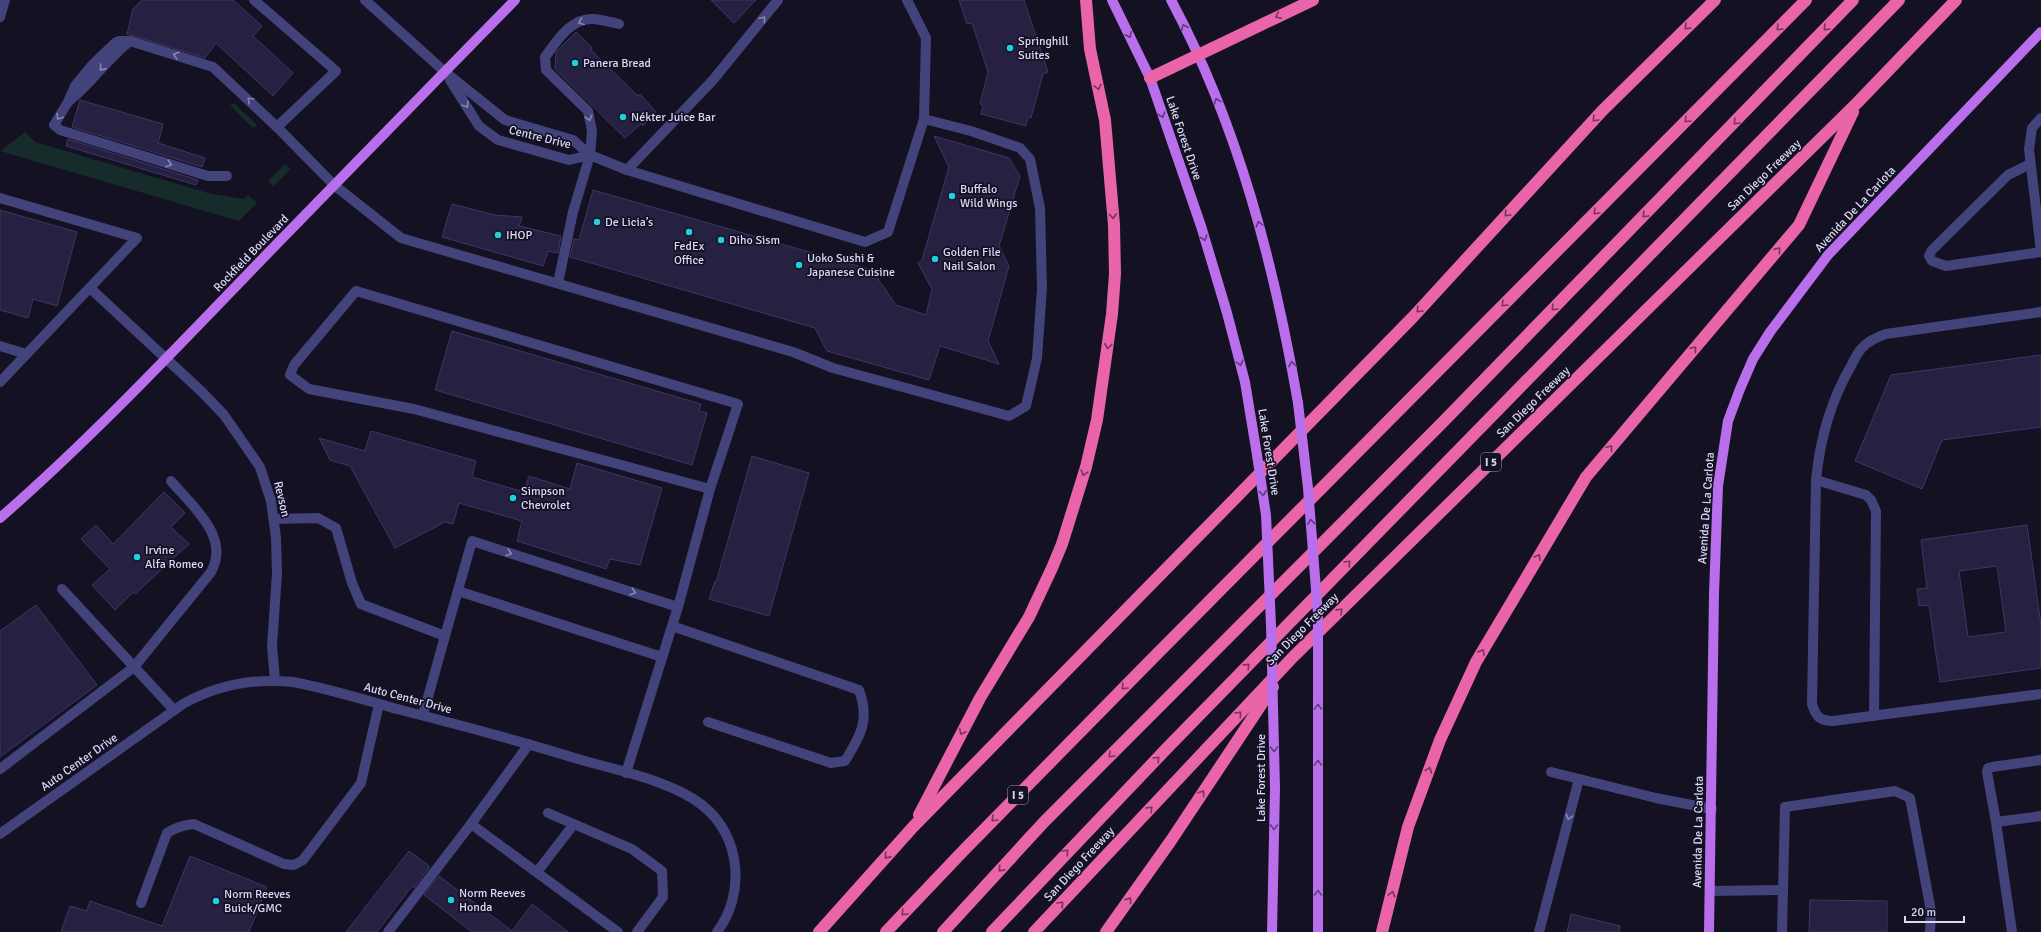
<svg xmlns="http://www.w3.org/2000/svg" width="2041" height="932" viewBox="0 0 2041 932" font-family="Signika,sans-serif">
	<rect width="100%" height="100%" fill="#141122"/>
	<!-- green -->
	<g fill="#152c2a">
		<polygon points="234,103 257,125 253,128 230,106"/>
		<polygon points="25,132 35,142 208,193 244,199 248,195 257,203 239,221 0,151"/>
		<polygon points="285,164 291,169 273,187 268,181"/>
	</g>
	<!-- building -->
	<g fill="#262041" stroke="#3e356a" fill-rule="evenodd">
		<polygon points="142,0 233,0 262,26 253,36 293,73 273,96 216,43 205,58 127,34 133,9"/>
		<polygon points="711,0 756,0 734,23"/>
		<polygon points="959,0 1024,0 1048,72 1043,74 1031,118 1028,117 1026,126 981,114 983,105 980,104 988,72 972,23 967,24"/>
		<polygon points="576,32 592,48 591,50 638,96 640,94 656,112 643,126 641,124 625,138 555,69 556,52"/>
		<polygon points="80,100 163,124 158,143 205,158 202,167 72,127"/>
		<polygon points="934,136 1009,158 1020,176 999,246 1009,266 988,341 999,364 940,346 929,380 827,351 815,328 570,257 574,239 579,240 593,190 872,270 896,305 926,315 932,289 918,263 922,260 949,167"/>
		<polygon points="68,139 198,180 196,185 66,146"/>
		<polygon points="452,204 495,215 522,217 519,226 561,236 558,253 548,251 543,266 442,237"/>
		<polygon points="0,210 77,232 57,306 33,299 28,318 0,310"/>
		<polygon points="452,331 701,404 699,411 707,413 692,465 435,390"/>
		<polygon points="2041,355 2041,427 1942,440 1922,489 1855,461 1891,375"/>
		<polygon points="371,431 476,461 472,477 524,492 529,476 570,489 577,463 662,488 640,565 610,559 606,569 517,541 522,521 459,503 453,524 445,522 395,548 350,466 330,460 319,438 365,451"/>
		<polygon points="752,456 809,473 769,616 709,599 715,581 716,582"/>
		<polygon points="164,492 185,513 171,527 189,544 135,594 133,592 115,610 92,585 110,569 81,539 96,525 113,544"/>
		<path d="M2027,525L2041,625V668L1940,682L1929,605L1919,606L1917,589L1927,588L1921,540ZM1997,566L2006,632L1968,637L1959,571Z"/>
		<polygon points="36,605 97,685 0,757 0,631"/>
		<polygon points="409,851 428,865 429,868 414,888 412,886 377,932 346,932"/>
		<polygon points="190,856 267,887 249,932 61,932 70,906 87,911 90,901 162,926"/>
		<polygon points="439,876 512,931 532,904 568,932 472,932 424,895"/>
		<polygon points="1810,900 1887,901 1887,932 1809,932"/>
		<polygon points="1571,914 1620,926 1619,932 1567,932"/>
	</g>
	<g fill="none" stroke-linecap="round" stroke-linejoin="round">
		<!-- minor -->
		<g stroke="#43437b" stroke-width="10">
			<polyline points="254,0 336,71 277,127 334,185 401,238 793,352 833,368 1009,416 1026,406 1037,358 1042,288 1040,208 1030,159 1020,148 971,131 924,119 888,232 865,242 627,170 590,155 573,140 505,120 445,72 365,0"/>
			<polyline points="907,0 926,38 924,119"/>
			<polyline points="0,17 5,0"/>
			<polyline points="450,80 479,126 498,140 569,160 590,155"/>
			<path d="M69,101C92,83 107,59 130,41"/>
			<polyline points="2030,164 2008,175 1932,250 1929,256 1932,261 1946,266 2041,252"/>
			<polyline points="627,170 713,80 778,0"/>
			<polyline points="227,176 208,176 60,130 54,125 68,102 75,86 93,64 115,43 119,41 130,41 213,67 277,127"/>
			<polyline points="0,198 137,238 0,382"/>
			<polyline points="2041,252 2029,149 2032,128 2041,118"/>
			<path d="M558,283L573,212L590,155L592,131L588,111L546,70L545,57C557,41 571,17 594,19C602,20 611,22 619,24"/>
			<polyline points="90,288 202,392 224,415 260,467 271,501 276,538 277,573 272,646 275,680"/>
			<path d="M2041,312L1886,334C1877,337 1868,341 1862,348C1857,353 1854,360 1851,366C1830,402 1820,439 1816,480L1812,704C1816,717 1820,721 1833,721L2041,694"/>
			<polyline points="0,346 26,354"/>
			<polyline points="1816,480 1866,495 1871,500 1876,511 1874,716"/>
			<polyline points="274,519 318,518 336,528 352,583 361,604 445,636 472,541 678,607"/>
			<polyline points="62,589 174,710"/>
			<polyline points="458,591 662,657"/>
			<path d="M672,626L859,690C870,720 861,735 845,761L831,763L708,722"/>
			<polyline points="423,715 445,636"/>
			<path d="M0,769L134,667L211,572C231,537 192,506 171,481"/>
			<polyline points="1551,772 1656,798 1712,809"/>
			<polyline points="626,773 678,607 710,489 414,409 309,389 290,375 294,365 356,291 738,404 710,489"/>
			<polyline points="548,813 632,849 662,871 663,897 637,932"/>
			<polyline points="1996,822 2041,816"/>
			<polyline points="471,824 618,932"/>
			<path d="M0,834L183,704C217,685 254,678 293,682C330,689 365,700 401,710C460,725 520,741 578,759C616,770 672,781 702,805C741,835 746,894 717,932"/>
			<polyline points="537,872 574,824"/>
			<polyline points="1710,891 1783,890"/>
			<path d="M141,903L167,833C176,827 183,825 194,824L284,864L294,865L303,860L361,783L379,704"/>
			<polyline points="388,932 471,824 529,744"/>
			<polyline points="1539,932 1579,779"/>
			<polyline points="1782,932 1785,807 1895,791 1910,798 1931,911 1930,932"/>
			<polyline points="2012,932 1996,822 1987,772 1988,768 1992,767 2041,760"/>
		</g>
		<!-- major -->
		<g stroke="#b96eeb" stroke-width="10">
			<polyline points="1112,0 1150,78 1201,226 1227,313 1245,382 1257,455"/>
			<path d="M1171,0C1238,125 1274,264 1298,403"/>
			<path d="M0,518C95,435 181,343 269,252C350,168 433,84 515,0"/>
			<polyline points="1272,932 1275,788"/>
			<polyline points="1318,932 1318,746"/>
			<polyline points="1709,932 1714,594 1718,486 1728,421 1740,389 1753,359 1770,332 1828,255 2041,32"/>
		</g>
		<!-- highway -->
		<g stroke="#e964a8" stroke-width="12">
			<polyline points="1150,78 1313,0"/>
			<polyline points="919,815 980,698 1029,617 1052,568 1062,544 1086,467 1097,420 1112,314 1115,274 1114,225 1105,120 1090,49 1086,0"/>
			<polyline points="819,932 913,827 1413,317 1602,111 1715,0"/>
			<polyline points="886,932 965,849 1152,659 1806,0"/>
			<polyline points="943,932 1044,822 1442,423 1853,0"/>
			<polyline points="992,932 1170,745 1899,0"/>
			<polyline points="1034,932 1293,657 1857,103 1956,0"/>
			<polyline points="1106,932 1170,842 1273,687"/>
			<polyline points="1382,932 1408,827 1440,740 1476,662 1586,477 1799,225 1853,112"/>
		</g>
		<!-- major-bridge -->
		<g stroke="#b96eeb" stroke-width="10">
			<polyline points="1298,403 1308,488 1318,615 1318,746"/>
			<polyline points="1257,455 1266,515 1271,625 1275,788"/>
		</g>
	</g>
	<!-- one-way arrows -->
	<defs><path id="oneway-chevron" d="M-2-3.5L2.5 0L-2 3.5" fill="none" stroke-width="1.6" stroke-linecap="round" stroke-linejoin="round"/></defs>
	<g stroke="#74365e">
		<use href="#oneway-chevron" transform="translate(1278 16) rotate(155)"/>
		<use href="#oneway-chevron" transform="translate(1687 27) rotate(136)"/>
		<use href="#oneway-chevron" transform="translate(1779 28) rotate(135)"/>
		<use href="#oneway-chevron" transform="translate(1826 28) rotate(134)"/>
		<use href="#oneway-chevron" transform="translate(1098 87) rotate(78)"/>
		<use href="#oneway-chevron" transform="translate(1595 119) rotate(133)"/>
		<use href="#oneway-chevron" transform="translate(1687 120) rotate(135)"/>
		<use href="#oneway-chevron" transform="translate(1736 122) rotate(134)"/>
		<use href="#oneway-chevron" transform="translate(1596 212) rotate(135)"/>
		<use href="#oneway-chevron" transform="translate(1507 214) rotate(133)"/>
		<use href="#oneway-chevron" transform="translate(1645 215) rotate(134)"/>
		<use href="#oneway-chevron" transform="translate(1113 216) rotate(86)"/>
		<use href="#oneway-chevron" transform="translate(1778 250) rotate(-50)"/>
		<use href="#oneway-chevron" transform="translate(1504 304) rotate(135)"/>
		<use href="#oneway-chevron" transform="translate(1554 308) rotate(134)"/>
		<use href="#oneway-chevron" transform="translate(1419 310) rotate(133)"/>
		<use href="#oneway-chevron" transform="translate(1108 346) rotate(97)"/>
		<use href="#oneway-chevron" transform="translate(1694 349) rotate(-50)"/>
		<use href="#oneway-chevron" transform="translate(1610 448) rotate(-50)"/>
		<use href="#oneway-chevron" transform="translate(1084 473) rotate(107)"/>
		<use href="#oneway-chevron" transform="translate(1538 557) rotate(-59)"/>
		<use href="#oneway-chevron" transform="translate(1348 563) rotate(-46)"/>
		<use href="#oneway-chevron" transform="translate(1340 611) rotate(-44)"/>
		<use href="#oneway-chevron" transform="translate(1482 652) rotate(-60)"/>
		<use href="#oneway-chevron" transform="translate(1247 666) rotate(-46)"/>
		<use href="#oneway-chevron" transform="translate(1124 687) rotate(135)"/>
		<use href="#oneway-chevron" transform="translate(1239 714) rotate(-47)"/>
		<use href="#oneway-chevron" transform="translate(962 732) rotate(117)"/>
		<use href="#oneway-chevron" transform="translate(1111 755) rotate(135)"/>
		<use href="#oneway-chevron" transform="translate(1157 759) rotate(-46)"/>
		<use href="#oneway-chevron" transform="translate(1429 770) rotate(-70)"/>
		<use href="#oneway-chevron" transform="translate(1202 793) rotate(-56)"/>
		<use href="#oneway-chevron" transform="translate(1150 809) rotate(-47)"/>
		<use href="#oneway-chevron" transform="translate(994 819) rotate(135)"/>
		<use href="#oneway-chevron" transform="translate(1066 852) rotate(-47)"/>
		<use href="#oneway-chevron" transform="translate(887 856) rotate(132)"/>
		<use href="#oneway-chevron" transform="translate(1001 869) rotate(132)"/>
		<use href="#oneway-chevron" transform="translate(1392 894) rotate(-76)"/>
		<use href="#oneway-chevron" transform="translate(1129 900) rotate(-55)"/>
		<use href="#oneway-chevron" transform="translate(1061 904) rotate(-47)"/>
		<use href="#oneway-chevron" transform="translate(904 913) rotate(133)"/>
	</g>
	<g stroke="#8786b4">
		<use href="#oneway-chevron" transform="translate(763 19) rotate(-50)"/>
		<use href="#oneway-chevron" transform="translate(581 22) rotate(159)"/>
		<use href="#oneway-chevron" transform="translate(176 55) rotate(-163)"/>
		<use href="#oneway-chevron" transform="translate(102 68) rotate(132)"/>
		<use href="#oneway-chevron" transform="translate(250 100) rotate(-135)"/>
		<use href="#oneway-chevron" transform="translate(466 105) rotate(57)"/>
		<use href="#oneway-chevron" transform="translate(59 117) rotate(122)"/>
		<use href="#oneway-chevron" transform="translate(589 118) rotate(74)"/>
		<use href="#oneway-chevron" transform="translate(169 164) rotate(17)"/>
		<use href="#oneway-chevron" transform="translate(509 553) rotate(18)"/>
		<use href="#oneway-chevron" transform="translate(633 592) rotate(18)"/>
		<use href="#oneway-chevron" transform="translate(1569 817) rotate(105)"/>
	</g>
	<g stroke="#5e3b7c">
		<use href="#oneway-chevron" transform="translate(1184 27) rotate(-115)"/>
		<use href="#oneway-chevron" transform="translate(1129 35) rotate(64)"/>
		<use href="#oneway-chevron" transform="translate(1217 101) rotate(-110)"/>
		<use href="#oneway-chevron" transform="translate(1162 115) rotate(71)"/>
		<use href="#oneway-chevron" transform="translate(1259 224) rotate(-105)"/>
		<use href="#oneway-chevron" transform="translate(1204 238) rotate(73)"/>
		<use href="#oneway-chevron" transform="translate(1240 363) rotate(75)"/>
		<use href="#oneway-chevron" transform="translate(1292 364) rotate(-100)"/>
		<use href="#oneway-chevron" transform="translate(1263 493) rotate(82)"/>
		<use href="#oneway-chevron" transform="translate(1311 522) rotate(-95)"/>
		<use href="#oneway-chevron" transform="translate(1318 707) rotate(-90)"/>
		<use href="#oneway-chevron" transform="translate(1274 749) rotate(89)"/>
		<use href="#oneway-chevron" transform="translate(1318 763) rotate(-90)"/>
		<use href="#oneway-chevron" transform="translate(1274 827) rotate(91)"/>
		<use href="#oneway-chevron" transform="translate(1318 893) rotate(-90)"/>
	</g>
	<!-- markers -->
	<g fill="#1fd1df" stroke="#141122" stroke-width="1.5">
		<circle cx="1010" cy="48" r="4"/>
		<circle cx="575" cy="63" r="4"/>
		<circle cx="623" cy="117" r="4"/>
		<circle cx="952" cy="196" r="4"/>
		<circle cx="597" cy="222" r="4"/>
		<circle cx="689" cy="232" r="4"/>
		<circle cx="498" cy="235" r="4"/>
		<circle cx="721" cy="240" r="4"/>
		<circle cx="935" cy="259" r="4"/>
		<circle cx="799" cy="265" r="4"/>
		<circle cx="513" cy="498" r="4"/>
		<circle cx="137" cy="557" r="4"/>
		<circle cx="451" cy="900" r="4"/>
		<circle cx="216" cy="901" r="4"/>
	</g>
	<g text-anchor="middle" stroke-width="3.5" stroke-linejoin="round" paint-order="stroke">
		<!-- shield labels -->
		<g fill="#141122" stroke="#9f9cb9" stroke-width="1">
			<rect x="1481" y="453" width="20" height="18" rx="3"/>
			<rect x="1008" y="786" width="20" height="18" rx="3"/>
		</g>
		<g font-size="11" font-weight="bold" fill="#dbd8fa">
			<text x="1491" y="466">I 5</text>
			<text x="1018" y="799">I 5</text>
		</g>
		<!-- poi labels -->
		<g font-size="12" fill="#dbd8fa" stroke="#141122" text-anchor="start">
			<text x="1018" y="45">Springhill<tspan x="1018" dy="14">Suites</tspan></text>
			<text x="583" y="67">Panera Bread</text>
			<text x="631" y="121">Nékter Juice Bar</text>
			<text x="960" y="193">Buffalo<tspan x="960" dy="14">Wild Wings</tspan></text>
			<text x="605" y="226">De Licia’s</text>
			<text x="506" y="239">IHOP</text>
			<text x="729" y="244">Diho Sism</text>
			<text x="689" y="250" text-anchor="middle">FedEx<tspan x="689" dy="14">Office</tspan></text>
			<text x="943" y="256">Golden File<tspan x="943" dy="14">Nail Salon</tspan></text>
			<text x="807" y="262">Uoko Sushi &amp;<tspan x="807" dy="14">Japanese Cuisine</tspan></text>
			<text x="521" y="495">Simpson<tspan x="521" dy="14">Chevrolet</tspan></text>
			<text x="145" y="554">Irvine<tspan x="145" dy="14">Alfa Romeo</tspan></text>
			<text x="459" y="897">Norm Reeves<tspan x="459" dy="14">Honda</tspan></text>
			<text x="224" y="898">Norm Reeves<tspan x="224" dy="14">Buick/GMC</tspan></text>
		</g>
		<!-- street labels -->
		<g font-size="12" fill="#dbd8fa" stroke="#141122">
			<text transform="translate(540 137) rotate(14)" y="4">Centre Drive</text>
			<text transform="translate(1184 138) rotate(71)" y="4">Lake Forest Drive</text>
			<text transform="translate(1764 175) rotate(-44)" y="4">San Diego Freeway</text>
			<text transform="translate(1855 209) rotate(-47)" y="4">Avenida De La Carlota</text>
			<text transform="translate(251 253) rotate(-46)" y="4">Rockfield Boulevard</text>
			<text transform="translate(1533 402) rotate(-44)" y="4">San Diego Freeway</text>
			<text transform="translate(1269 452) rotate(81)" y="4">Lake Forest Drive</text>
			<text transform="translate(282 499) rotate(77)" y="4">Revson</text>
			<text transform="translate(1706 508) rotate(-86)" y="4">Avenida De La Carlota</text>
			<text transform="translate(1302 629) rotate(-45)" y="4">San Diego Freeway</text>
			<text transform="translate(408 698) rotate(15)" y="4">Auto Center Drive</text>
			<text transform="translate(79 762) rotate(-35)" y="4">Auto Center Drive</text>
			<text transform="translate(1261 778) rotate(-90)" y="4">Lake Forest Drive</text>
			<text transform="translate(1698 832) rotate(-89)" y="4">Avenida De La Carlota</text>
			<text transform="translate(1079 864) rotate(-47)" y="4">San Diego Freeway</text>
		</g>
	</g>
	<!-- scale -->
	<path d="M1905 916v6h59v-6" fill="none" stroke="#dbd8fa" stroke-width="2"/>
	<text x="1911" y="916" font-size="12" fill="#dbd8fa" stroke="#141122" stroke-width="3" paint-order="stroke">20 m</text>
</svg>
